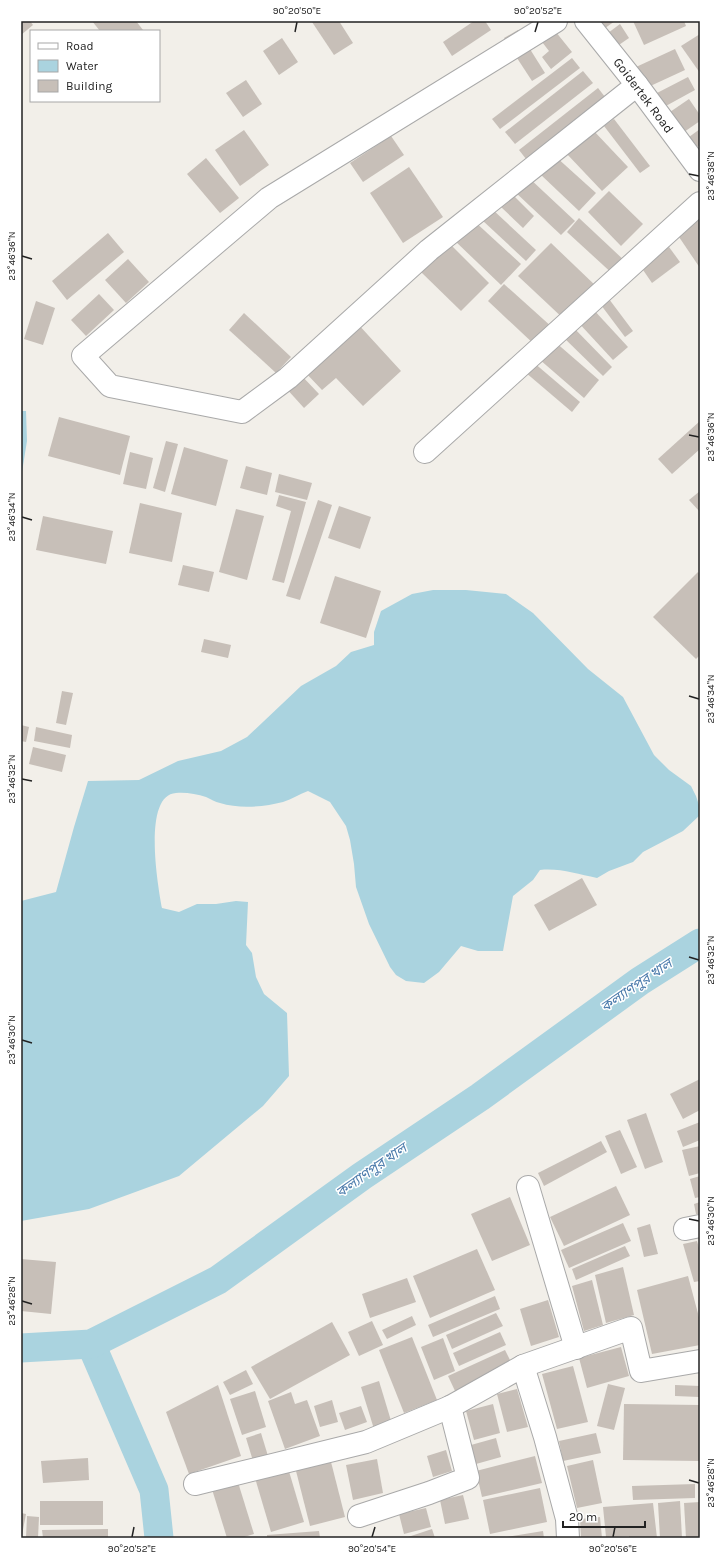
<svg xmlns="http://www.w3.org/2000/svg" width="721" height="1559" viewBox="0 0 721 1559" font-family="Karla,'Noto Sans Bengali',sans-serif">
	<rect width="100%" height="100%" fill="#f2efe9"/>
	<!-- water -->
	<g fill="#aad3df">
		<polygon points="21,411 26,411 27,441 21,478"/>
		<path d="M433,590H466L506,594L533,613L588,669L623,697L654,755L669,770L691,786L696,796L700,808V815L683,831L643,852L633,862L609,871L597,878C577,874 560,868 540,870L533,880L513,896L503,951H478L461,946L439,972L424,983L406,981L396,975L390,967L369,924L356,887L354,864L350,840L346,826L330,802L308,791C300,794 292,799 283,802C264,807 239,809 220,803C215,802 211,799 206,797C197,794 185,792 176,793C142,795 158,887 162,908L179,912L197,904H216L236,901L248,902L246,945L252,953L256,977L264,994L287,1013L289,1076L263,1106L179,1176L89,1209L21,1221V901L56,892L74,827L88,781L139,780L178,761L221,751L247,737L301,686L336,666L351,652L374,645V632L381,611L412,594Z"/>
	</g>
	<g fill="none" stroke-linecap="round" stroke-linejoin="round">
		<!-- canal -->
		<g stroke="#aad3df" stroke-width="29">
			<polyline points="91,1344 154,1490 159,1538"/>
			<polyline points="21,1348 91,1344 218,1280 362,1176 480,1097 640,981 700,943"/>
		</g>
	</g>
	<!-- building -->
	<g fill="#c7bfb8">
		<polygon points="21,21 30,21 33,25 21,35"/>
		<polygon points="92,21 136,21 143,30 100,31"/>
		<polygon points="313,21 339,21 353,43 334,55 312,22"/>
		<polygon points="474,21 485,21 491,30 452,56 443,42"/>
		<polygon points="534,21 547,21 572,52 551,69 542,57 549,51 529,25"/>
		<polygon points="595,21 615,21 601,31"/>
		<polygon points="633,21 684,21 686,26 644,45"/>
		<polygon points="620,24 629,38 613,49 604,36"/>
		<polygon points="518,30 545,73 532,81 504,38"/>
		<polygon points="700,34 700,73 681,46"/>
		<polygon points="282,38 298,62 279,75 263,51"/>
		<polygon points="675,49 685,70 646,88 636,67"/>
		<polygon points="572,58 580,68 500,129 492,119"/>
		<polygon points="583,71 593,83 515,144 505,132"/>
		<polygon points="688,77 695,90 664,107 657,93"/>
		<polygon points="246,80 262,104 243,117 226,93"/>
		<polygon points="598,88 609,102 530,164 519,150"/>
		<polygon points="689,99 700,115 700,121 684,132 670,112"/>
		<polygon points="614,119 650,166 640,173 604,126"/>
		<polygon points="592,129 628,167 602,191 566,153"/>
		<polygon points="700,129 700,145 697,147 689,137"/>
		<polygon points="244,130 269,165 240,186 215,150"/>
		<polygon points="391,136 404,155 363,182 350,163"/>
		<polygon points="555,156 596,193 579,211 539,173"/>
		<polygon points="206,158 239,198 220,213 187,174"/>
		<polygon points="409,167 443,217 403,243 370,193"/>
		<polygon points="528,177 575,221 561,235 514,191"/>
		<polygon points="609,191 643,224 621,246 588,212"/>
		<polygon points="513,195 534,216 523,228 501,207"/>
		<polygon points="492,209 536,250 526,261 482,220"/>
		<polygon points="700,217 700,268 677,234"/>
		<polygon points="579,218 627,263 615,276 567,232"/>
		<polygon points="473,220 521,264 501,285 454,240"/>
		<polygon points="108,233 124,252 67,300 52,281"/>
		<polygon points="449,243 489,283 461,311 421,272"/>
		<polygon points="551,243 598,288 566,321 518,276"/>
		<polygon points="669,247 680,262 652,283 641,267"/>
		<polygon points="128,259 149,282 126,303 105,280"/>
		<polygon points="504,284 553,328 536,346 488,301"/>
		<polygon points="99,294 114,310 86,336 71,320"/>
		<polygon points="606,295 633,331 625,337 598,301"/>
		<polygon points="36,301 55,308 43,345 24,339"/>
		<polygon points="592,308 628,347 613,360 577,321"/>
		<polygon points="244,313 291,357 276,373 229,330"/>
		<polygon points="357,323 401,371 363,406 336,378 322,390 304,371"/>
		<polygon points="570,324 612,367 603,376 560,334"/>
		<polygon points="554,341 599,380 584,398 539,359"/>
		<polygon points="533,362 580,402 572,412 525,372"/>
		<polygon points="300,374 319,394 304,408 285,387"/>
		<polygon points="59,417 130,436 120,475 48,456"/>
		<polygon points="700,421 700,449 672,474 658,459"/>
		<polygon points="166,441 178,444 165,492 153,488"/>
		<polygon points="184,447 228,460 216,506 171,494"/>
		<polygon points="130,452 153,458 146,489 123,484"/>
		<polygon points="246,466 272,473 267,495 240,488"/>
		<polygon points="279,474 312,483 307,500 275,492"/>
		<polygon points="700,491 700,512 689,500"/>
		<polygon points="279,495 306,502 284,583 272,580 291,511 276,506"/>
		<polygon points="318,500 332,505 300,600 286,596"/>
		<polygon points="140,503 182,513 172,562 129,553"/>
		<polygon points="339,506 371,517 360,549 328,538"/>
		<polygon points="236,509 264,516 247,580 219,572"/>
		<polygon points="43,516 113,531 106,564 36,550"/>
		<polygon points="183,565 214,572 209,592 178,585"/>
		<polygon points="698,572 700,575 700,655 696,659 653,617"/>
		<polygon points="335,576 381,591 366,638 320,623"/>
		<polygon points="204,639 231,645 228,658 201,652"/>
		<polygon points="62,691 73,693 66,725 56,723"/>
		<polygon points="21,725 29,727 26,742 21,741"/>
		<polygon points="36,727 72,735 70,748 34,741"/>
		<polygon points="33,747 66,755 62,772 29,764"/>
		<polygon points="582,878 597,905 549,931 534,905"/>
		<polygon points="700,1079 700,1110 683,1119 670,1094"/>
		<polygon points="646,1113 663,1162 645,1169 627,1120"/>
		<polygon points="700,1122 700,1140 683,1147 677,1131"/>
		<polygon points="620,1130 637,1167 621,1174 605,1136"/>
		<polygon points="601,1141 607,1152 544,1186 538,1173"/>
		<polygon points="700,1146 700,1173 689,1176 682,1150"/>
		<polygon points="700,1176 700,1197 695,1198 690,1179"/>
		<polygon points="616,1186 630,1215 564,1246 550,1217"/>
		<polygon points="510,1197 530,1245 492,1261 471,1214"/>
		<polygon points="700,1202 700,1214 696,1214 694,1204"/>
		<polygon points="623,1223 631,1241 569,1268 561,1250"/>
		<polygon points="650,1224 658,1254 644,1257 637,1228"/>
		<polygon points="697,1241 700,1251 700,1281 694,1282 683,1244"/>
		<polygon points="625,1246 630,1256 576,1280 572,1269"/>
		<polygon points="477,1249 495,1290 430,1318 413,1276"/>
		<polygon points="21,1259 56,1262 51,1314 21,1311"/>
		<polygon points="623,1267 634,1315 606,1323 595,1275"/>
		<polygon points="688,1276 700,1321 700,1345 652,1354 637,1290"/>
		<polygon points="407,1278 416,1302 370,1318 362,1294"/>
		<polygon points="592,1280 603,1325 584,1331 572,1286"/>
		<polygon points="495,1296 500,1309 433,1337 428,1325"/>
		<polygon points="548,1300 559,1337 531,1346 520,1309"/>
		<polygon points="496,1313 503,1326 452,1349 446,1335"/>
		<polygon points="412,1316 416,1325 387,1339 382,1330"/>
		<polygon points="372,1321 383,1345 359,1356 348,1332"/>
		<polygon points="332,1322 350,1355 270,1399 251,1367"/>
		<polygon points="500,1332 506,1345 459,1366 453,1353"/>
		<polygon points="412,1337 437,1400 404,1413 379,1350"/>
		<polygon points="443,1338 455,1371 434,1380 421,1347"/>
		<polygon points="621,1347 629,1376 587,1388 579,1358"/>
		<polygon points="505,1350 513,1366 456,1393 448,1376"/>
		<polygon points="573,1366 588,1422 557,1429 542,1374"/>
		<polygon points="246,1370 253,1384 230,1395 223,1382"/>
		<polygon points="379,1381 392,1424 374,1429 361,1387"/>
		<polygon points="608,1384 625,1388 614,1430 597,1426"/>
		<polygon points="218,1385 241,1456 189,1474 166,1412"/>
		<polygon points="675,1385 700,1386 699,1397 675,1396"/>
		<polygon points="517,1389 528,1427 507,1432 497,1394"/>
		<polygon points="255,1391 266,1427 242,1435 230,1399"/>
		<polygon points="291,1392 295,1404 307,1400 320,1436 285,1449 268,1401"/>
		<polygon points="332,1400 338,1422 320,1427 314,1406"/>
		<polygon points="493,1404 500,1433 474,1440 466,1411"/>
		<polygon points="624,1404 700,1405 700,1461 623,1460"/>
		<polygon points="361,1406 367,1422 345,1430 339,1413"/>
		<polygon points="261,1433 268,1456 253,1461 246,1438"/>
		<polygon points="596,1433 601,1453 563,1461 559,1441"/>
		<polygon points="496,1438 501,1457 476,1464 471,1445"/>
		<polygon points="446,1450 452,1471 433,1477 427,1456"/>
		<polygon points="535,1456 542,1483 482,1497 476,1471"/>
		<polygon points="88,1458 89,1480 43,1483 41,1461"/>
		<polygon points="330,1458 345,1517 310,1526 295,1467"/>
		<polygon points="377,1459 383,1493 353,1500 346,1465"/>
		<polygon points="593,1460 602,1503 577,1508 567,1466"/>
		<polygon points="288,1468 304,1522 271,1532 255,1478"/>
		<polygon points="237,1479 254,1534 241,1538 227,1538 211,1486"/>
		<polygon points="695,1484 695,1498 633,1500 632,1486"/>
		<polygon points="540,1488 547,1522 490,1534 483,1500"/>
		<polygon points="463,1495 469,1519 445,1524 440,1500"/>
		<rect x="40" y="1501" width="63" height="24"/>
		<polygon points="680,1501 682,1538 660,1538 658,1503"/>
		<polygon points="700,1502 700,1538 686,1538 684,1503"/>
		<polygon points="653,1503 657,1538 629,1538 629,1536 606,1537 603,1507"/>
		<polygon points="426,1508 431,1527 404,1534 399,1514"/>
		<polygon points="21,1513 26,1514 22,1535 21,1535"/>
		<polygon points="27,1516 39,1517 38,1538 26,1538"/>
		<polygon points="600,1517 602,1538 581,1538 580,1519"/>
		<polygon points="108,1529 108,1538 43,1538 42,1530"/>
		<polygon points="432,1529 435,1538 405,1538"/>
		<polygon points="319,1531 320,1538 267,1538 267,1535"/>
		<polygon points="543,1531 544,1538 507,1538 507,1537"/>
	</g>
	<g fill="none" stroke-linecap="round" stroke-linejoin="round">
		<!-- street casing -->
		<g stroke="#a9a9a9" stroke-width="24">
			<g id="street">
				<polyline points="556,21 269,198 83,356 110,386 242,412 288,378 429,250 637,85"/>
				<polyline points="586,21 637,85 700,170"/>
				<polyline points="425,452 700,203"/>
				<polyline points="528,1187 576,1348"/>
				<polyline points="685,1229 700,1226"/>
				<polyline points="523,1366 631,1328 641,1371 700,1361"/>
				<polyline points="195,1484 366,1442 450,1407 523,1366 545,1437 567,1519 568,1538"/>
				<polyline points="359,1516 429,1493 468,1478 450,1407"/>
			</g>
		</g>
		<!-- street -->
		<use href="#street" stroke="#fff" stroke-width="22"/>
	</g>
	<!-- ticks -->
	<path fill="none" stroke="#222" stroke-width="1.5" d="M295,32L297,22M535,32L538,22M689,174L699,176M22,256L32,259M689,435L699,437M22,517L32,520M689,696L699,699M22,779L32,781M689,957L699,960M22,1040L32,1043M689,1219L699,1221M22,1301L32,1304M689,1480L699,1483M132,1537L134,1527M372,1537L375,1527M613,1537L615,1527"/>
	<g text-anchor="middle" stroke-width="3" stroke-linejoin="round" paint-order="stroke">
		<!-- street labels -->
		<g font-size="13" fill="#222" stroke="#fff">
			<text transform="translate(644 95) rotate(53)" y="5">Goidertek Road</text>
		</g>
		<!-- water labels -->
		<g font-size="14" font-style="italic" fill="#4a7aab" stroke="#fff">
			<text transform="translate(636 985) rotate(-34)" y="5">কল্যাণপুর খাল</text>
			<text transform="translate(371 1170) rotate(-35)" y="5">কল্যাণপুর খাল</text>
		</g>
	</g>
	<!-- border -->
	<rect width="721" height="1559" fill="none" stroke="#ffffff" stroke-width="44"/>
	<!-- legend -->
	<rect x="30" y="30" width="130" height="72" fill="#ffffff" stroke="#a7a7a7"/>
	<rect x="38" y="43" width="20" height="6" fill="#ffffff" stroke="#a7a7a7"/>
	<text x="66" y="50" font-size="12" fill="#222222">Road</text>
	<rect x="38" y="60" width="20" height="12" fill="#aad3df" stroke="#a7a7a7"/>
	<text x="66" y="70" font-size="12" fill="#222222">Water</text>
	<rect x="38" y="80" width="20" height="12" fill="#c7bfb8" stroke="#a7a7a7"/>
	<text x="66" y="90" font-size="12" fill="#222222">Building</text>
	<!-- scale -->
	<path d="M563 1521v6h82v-6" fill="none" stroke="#222222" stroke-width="2"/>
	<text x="569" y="1521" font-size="12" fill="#222222" stroke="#ffffff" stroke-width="3" paint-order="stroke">20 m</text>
	<rect x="22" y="22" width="677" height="1515" fill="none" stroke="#222" stroke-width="1.5"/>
	<g font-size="10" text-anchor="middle" fill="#222">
		<text x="297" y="14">90°20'50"E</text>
		<text x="538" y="14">90°20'52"E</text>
		<text transform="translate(710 176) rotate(-90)" y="4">23°46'38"N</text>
		<text transform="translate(11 256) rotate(-90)" y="4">23°46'36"N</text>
		<text transform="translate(710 437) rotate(-90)" y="4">23°46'36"N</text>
		<text transform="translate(11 517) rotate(-90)" y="4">23°46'34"N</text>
		<text transform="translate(710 699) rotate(-90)" y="4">23°46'34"N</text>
		<text transform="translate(11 779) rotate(-90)" y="4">23°46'32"N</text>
		<text transform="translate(710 960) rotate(-90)" y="4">23°46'32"N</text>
		<text transform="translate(11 1040) rotate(-90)" y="4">23°46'30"N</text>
		<text transform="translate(710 1221) rotate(-90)" y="4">23°46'30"N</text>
		<text transform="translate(11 1301) rotate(-90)" y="4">23°46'28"N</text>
		<text transform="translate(710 1483) rotate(-90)" y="4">23°46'28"N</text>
		<text x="132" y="1552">90°20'52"E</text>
		<text x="372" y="1552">90°20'54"E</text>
		<text x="613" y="1552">90°20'56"E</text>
	</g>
</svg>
